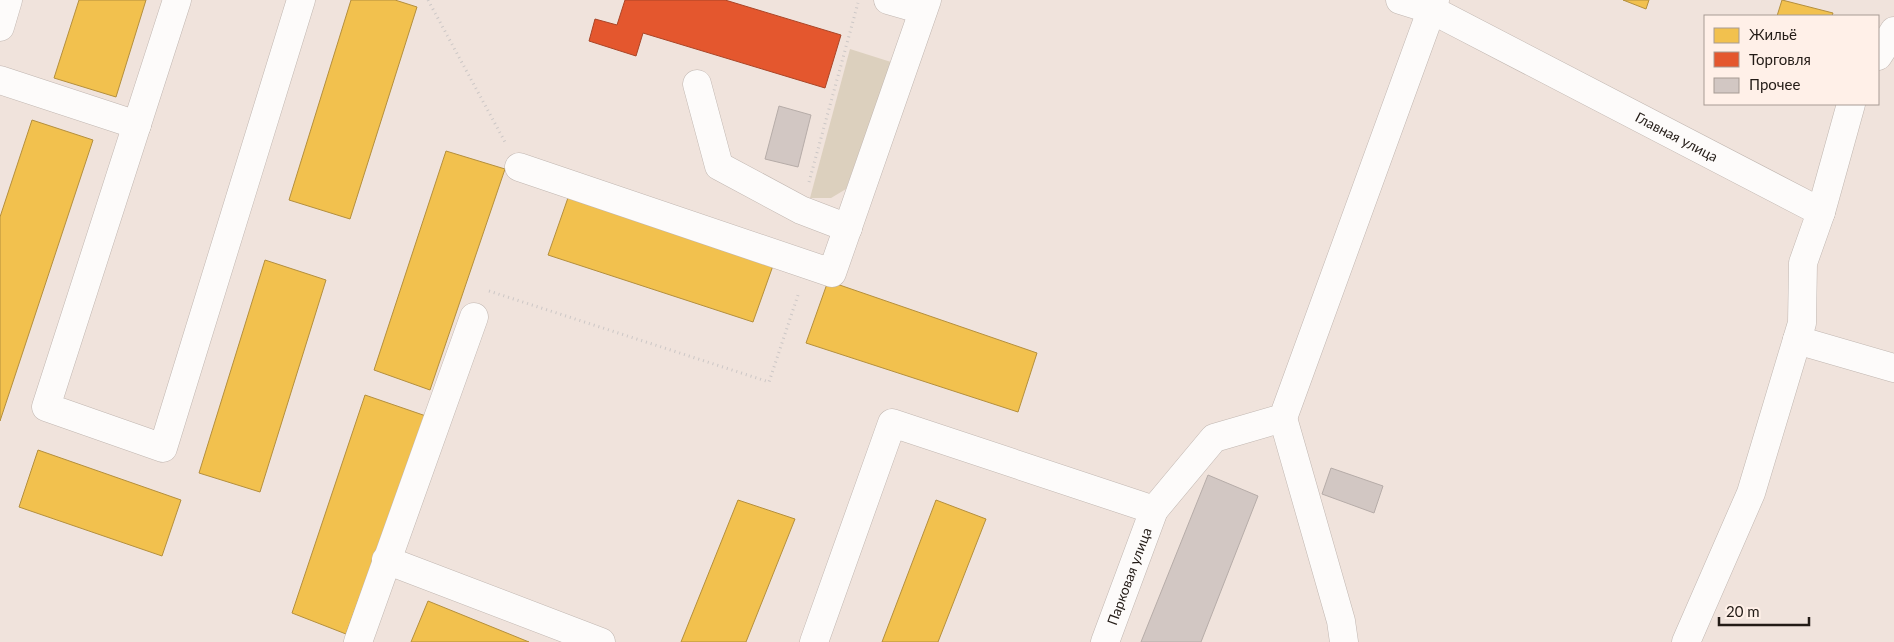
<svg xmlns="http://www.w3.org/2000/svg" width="1894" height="642" viewBox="0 0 1894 642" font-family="Lato,sans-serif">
	<rect width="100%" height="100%" fill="#f0e3dc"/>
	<!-- green -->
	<polygon fill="#dcd0be" points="850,49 891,62 846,189 831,198 810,198"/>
	<!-- homes -->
	<g fill="#f2c14e" stroke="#b48f3d">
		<polygon points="79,0 146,0 116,97 54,78"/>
		<polygon points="351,0 395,0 417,7 350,219 289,200"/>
		<polygon points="1623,0 1649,0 1646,9"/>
		<polygon points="1782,0 1833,13 1832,16 1777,16"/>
		<polygon points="32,120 93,140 0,421 0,217"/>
		<polygon points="446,151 505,169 430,390 374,370"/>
		<polygon points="570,192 775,260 753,322 548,255"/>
		<polygon points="265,260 326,280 260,492 199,473"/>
		<polygon points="828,281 1037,353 1018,412 806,343"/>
		<polygon points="365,395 426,416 346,634 292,613"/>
		<polygon points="38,450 181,500 162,556 19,507"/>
		<polygon points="738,500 795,519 746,642 681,642"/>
		<polygon points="936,500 986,519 938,642 882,642"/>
		<polygon points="428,601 529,642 411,642"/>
	</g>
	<!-- shops -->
	<polygon fill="#e4572e" stroke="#aa4527" points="625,0 725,0 841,35 825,88 643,33 636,56 589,41 595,19 617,25"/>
	<!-- building -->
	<g fill="#d2c7c3" stroke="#b6aca8">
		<polygon points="779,106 811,115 798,167 765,159"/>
		<polygon points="1331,468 1383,486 1374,513 1322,494"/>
		<polygon points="1208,475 1258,496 1201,642 1141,642"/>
	</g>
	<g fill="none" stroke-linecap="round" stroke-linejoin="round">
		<!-- minor casing -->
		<g stroke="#c0b6b0" stroke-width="29">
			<g id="minor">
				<polyline points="177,0 46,407 163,448 301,0"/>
				<polyline points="888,0 923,10"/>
				<path id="s1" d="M1400,0L1432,10L1821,212L1851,104"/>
				<polyline points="0,27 8,0"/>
				<polyline points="1878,56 1894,31"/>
				<polyline points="0,80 137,125"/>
				<polyline points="697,84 719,166 801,210 848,228"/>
				<polyline points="519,167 832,273 927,0"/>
				<polyline points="1797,340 1894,368"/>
				<polyline points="1283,418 1341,621 1344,642"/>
				<polyline points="386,560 601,642"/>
				<polyline points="358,642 474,317"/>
				<polyline points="814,642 892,423 1154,510"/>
				<path id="s2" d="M1105,642L1154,510L1214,438L1283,418L1435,0"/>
				<polyline points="1686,642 1751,493 1802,323 1803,263 1821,212"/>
			</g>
		</g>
		<!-- path -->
		<g stroke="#ccc7c6" stroke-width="3" stroke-dasharray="1 4" stroke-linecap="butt">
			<polyline points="428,0 505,142"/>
			<polyline points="809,182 858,3"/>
			<polyline points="489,291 769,382 799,292"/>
		</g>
		<!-- minor -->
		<use href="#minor" stroke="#fdfbfa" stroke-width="28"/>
	</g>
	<g text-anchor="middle" stroke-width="5" stroke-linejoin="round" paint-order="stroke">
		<!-- street labels -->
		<g font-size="14" fill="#231b16" stroke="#fff0e8">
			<text dy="5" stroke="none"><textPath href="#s1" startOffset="309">Главная улица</textPath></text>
			<text dy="5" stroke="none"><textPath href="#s2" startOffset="70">Парковая улица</textPath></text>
		</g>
	</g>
	<!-- legend -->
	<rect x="1704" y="15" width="175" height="90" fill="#fff0e8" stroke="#a79b94"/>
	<rect x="1714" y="28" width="25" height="15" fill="#f2c14e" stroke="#a79b94"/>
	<text x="1749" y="40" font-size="15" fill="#231b16">Жильё</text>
	<rect x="1714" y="52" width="25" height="15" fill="#e4572e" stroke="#a79b94"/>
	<text x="1749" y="65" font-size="15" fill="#231b16">Торговля</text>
	<rect x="1714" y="78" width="25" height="15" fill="#d2c7c3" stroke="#a79b94"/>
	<text x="1749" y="90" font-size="15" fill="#231b16">Прочее</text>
	<!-- scale -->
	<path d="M1719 617v8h90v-8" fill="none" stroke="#231b16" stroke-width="2.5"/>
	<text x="1726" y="617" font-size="15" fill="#231b16" stroke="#fff0e8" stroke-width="4" paint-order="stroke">20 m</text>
</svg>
